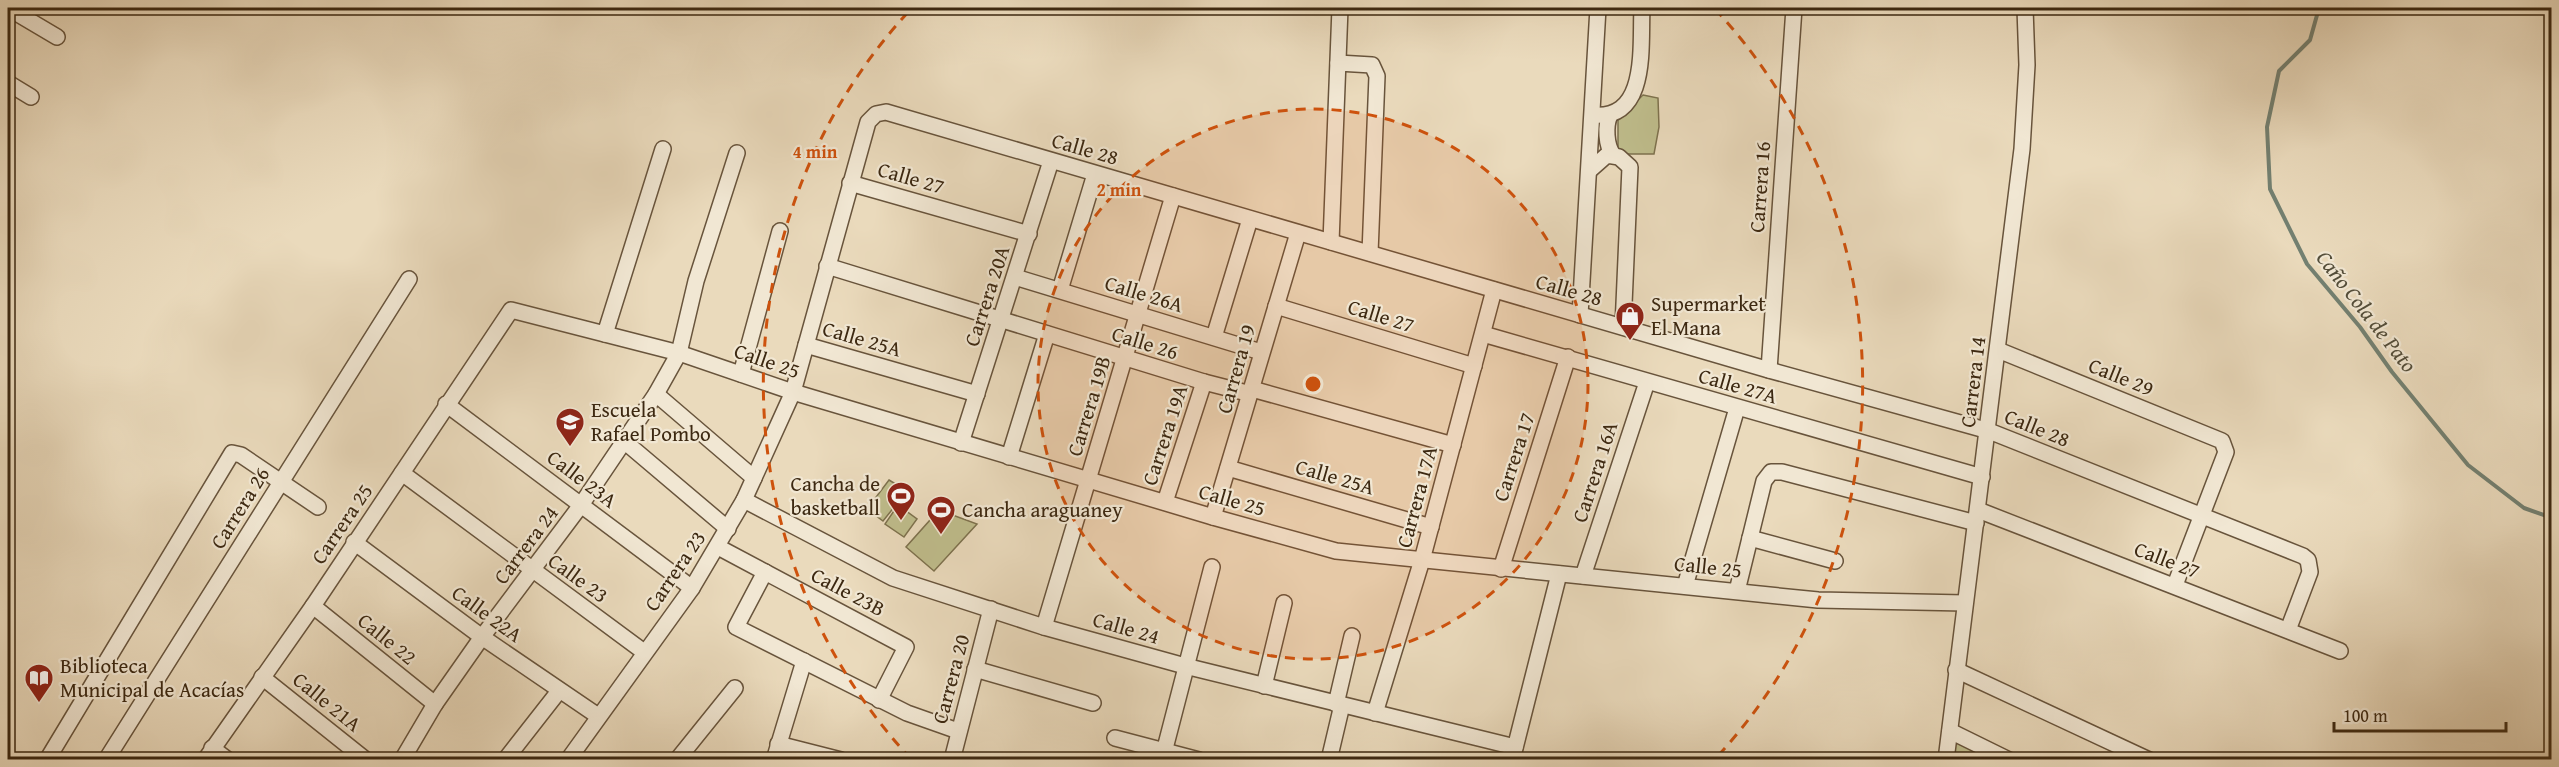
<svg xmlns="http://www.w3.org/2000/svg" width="2559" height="767" viewBox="0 0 2559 767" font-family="'Gentium Book Plus',serif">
	<rect width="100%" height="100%" fill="#eadabc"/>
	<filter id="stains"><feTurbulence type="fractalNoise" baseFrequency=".00333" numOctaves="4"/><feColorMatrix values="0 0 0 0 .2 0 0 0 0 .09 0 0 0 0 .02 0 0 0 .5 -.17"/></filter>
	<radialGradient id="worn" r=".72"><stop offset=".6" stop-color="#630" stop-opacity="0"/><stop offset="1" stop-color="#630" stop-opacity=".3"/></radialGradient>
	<!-- green -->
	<g fill="#bfbd8c" stroke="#7e724e" stroke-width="1.5">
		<polygon points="1643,95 1658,98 1659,127 1654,154 1618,154 1618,119"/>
		<polygon points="889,480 907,491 883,521 867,509"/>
		<polygon points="898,505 917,519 904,537 885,524"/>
		<polygon points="939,510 977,524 934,571 906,547"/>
		<polygon points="1954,736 2002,760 1951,760"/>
	</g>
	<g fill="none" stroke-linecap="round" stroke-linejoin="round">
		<!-- stream -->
		<polyline stroke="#738071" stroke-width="4" points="2319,8 2310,40 2279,71 2267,127 2270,189 2307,264 2360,327 2392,372 2468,465 2524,508 2552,518"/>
		<!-- minor casing -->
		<g stroke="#68543c" stroke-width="18">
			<g id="minor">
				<polyline points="8,8 57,37"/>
				<polyline points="1338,63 1372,65 1377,76 1370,253"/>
				<polyline points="8,83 31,97"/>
				<path d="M1593,115C1649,120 1640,46 1642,8"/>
				<path d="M1610,115C1605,126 1606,145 1613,155"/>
				<polyline points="1590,170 1607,155 1619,157 1630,167 1623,327"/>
				<polyline points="850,183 1029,234"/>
				<polyline points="1331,242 1340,8"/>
				<polyline points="827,266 1204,382 1247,393 1252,389 1453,445"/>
				<polyline points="1015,277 1261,352"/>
				<polyline points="1060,290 1095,174"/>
				<polyline points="1276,306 1474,366"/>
				<polyline points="1580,315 1598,8"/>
				<polyline points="605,334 663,149"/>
				<polyline points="1483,334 1982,477"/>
				<polyline points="1214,337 1250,219"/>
				<polyline points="806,345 977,394"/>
				<polyline points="1998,350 2222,441 2226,452 2175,585"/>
				<polyline points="1769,370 1794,8"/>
				<polyline points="741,374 780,231"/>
				<polyline points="656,394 754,478"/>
				<polyline points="446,404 692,588"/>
				<polyline points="624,441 728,529"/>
				<polyline points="961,443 1051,161"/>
				<polyline points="1009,457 1047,334"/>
				<polyline points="1228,468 1431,527"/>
				<polyline points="402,473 644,652"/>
				<polyline points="744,500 893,578 1044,627 1185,666 1515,747"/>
				<polyline points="1165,502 1204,382"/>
				<polyline points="1978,510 2340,651"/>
				<polyline points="1213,517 1298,233"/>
				<polyline points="1750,538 1835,561"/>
				<polyline points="354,542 482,637 598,716"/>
				<polyline points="718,547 906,647 879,700"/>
				<polyline points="1501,569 1568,357"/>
				<polyline points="765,572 736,627 907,713 958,731"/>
				<polyline points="1583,576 1647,382"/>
				<polyline points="1685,586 1737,408"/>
				<polyline points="1737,591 1764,481 1771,472 1782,472 1976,523"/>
				<polyline points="313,606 435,704"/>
				<polyline points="1044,627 1173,196"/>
				<polyline points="975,669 1093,703"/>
				<polyline points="1956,670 2149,760"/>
				<polyline points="262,677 366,760"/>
				<polyline points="1264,686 1284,603"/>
				<polyline points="1336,704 1352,636"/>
				<polyline points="1375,713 1422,560 1494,290"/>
				<polyline points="1950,731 2009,760"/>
				<polyline points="1115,738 1199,760"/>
				<polyline points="778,744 841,760"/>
				<polyline points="212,748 228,760"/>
				<polyline points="47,760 232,453 241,455 318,507"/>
				<polyline points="106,760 409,279"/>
				<polyline points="205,760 313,606 511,310 679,353 793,392 1213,517 1336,551 1818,600 1965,603"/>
				<polyline points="402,760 435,704 482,637 581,505 656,394 679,353 696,281 737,153"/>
				<polyline points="505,760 559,691"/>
				<polyline points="568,760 692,588 744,500 793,392 868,122 876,114 886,112 1769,370 1989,431 2303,556 2308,560 2310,572 2288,630"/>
				<polyline points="677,760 735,688"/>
				<polyline points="774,760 804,661"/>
				<polyline points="952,760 991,609"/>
				<polyline points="1162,760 1212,567"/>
				<polyline points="1329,760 1342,705"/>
				<polyline points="1512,760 1559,574"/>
				<polyline points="1946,760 2022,149 2027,65 2025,8"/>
			</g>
		</g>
		<!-- minor -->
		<use href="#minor" stroke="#f1e7d3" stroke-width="15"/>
	</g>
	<!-- distance rings -->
	<circle cx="1313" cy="384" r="275" fill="#ce520d" fill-opacity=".12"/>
	<g fill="none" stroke="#ce520d" stroke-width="3" stroke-dasharray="10 8">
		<circle cx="1313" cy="384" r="275"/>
		<path d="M911 759A550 550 0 0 1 911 9M1715 9A550 550 0 0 1 1715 759"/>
	</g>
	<!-- icons -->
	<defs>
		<g id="shop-pin" transform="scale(1.5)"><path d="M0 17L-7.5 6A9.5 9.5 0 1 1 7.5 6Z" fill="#8f2418" stroke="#f1e7d3"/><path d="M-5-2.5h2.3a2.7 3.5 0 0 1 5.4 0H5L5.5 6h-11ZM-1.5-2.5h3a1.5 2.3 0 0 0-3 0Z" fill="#fff"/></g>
		<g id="school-pin" transform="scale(1.5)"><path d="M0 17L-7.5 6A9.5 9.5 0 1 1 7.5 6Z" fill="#8f2418" stroke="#f1e7d3"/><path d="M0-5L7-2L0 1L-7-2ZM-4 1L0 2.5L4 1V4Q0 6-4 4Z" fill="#fff"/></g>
		<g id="stadium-pin" transform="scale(1.5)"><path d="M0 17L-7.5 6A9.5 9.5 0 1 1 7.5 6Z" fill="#8f2418" stroke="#f1e7d3"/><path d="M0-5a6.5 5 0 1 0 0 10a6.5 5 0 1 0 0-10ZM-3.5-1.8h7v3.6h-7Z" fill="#fff"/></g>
		<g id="library-pin" transform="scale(1.5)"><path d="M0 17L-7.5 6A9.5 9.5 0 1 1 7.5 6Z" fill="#8f2418" stroke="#f1e7d3"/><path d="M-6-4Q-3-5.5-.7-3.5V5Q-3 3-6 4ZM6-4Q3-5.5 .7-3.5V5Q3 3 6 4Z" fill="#fff"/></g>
	</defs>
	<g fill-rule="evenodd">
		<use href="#shop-pin" x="1630" y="316"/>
		<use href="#school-pin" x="570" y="422"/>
		<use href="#stadium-pin" x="901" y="496"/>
		<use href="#stadium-pin" x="941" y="510"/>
		<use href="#library-pin" x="39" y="678"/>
	</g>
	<g text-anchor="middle" stroke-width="4.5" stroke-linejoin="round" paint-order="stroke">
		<!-- street labels -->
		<g font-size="21" fill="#3c2811" stroke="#f1e7d3">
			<text transform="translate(1085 149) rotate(16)" y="7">Calle 28</text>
			<text transform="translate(911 178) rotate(16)" y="7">Calle 27</text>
			<text transform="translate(1760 187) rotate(-86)" y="7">Carrera 16</text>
			<text transform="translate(1569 290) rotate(16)" y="7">Calle 28</text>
			<text transform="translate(1144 294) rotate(17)" y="7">Calle 26A</text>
			<text transform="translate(987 296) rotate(-72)" y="7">Carrera 20A</text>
			<text transform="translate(1381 316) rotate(17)" y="7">Calle 27</text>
			<text transform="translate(862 339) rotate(16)" y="7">Calle 25A</text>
			<text transform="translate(1145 343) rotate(17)" y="7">Calle 26</text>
			<text transform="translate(767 361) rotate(19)" y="7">Calle 25</text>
			<text transform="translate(1236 369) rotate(-74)" y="7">Carrera 19</text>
			<text transform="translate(2121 377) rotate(22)" y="7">Calle 29</text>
			<text transform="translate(1973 382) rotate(-83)" y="7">Carrera 14</text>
			<text transform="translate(1738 386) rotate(16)" y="7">Calle 27A</text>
			<text transform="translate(1089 406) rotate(-73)" y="7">Carrera 19B</text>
			<text transform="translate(2037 428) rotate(22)" y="7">Calle 28</text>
			<text transform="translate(1165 435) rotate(-72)" y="7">Carrera 19A</text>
			<text transform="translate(1514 457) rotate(-72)" y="7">Carrera 17</text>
			<text transform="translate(1595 472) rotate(-72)" y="7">Carrera 16A</text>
			<text transform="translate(1335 477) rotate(16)" y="7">Calle 25A</text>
			<text transform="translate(582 479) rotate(37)" y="7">Calle 23A</text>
			<text transform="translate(1417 497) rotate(-75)" y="7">Carrera 17A</text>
			<text transform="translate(1232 500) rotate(16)" y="7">Calle 25</text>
			<text transform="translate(240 508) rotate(-58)" y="7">Carrera 26</text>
			<text transform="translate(342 524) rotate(-56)" y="7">Carrera 25</text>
			<text transform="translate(526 545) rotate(-53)" y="7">Carrera 24</text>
			<text transform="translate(2167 560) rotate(21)" y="7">Calle 27</text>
			<text transform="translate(1708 567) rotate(6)" y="7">Calle 25</text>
			<text transform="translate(675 571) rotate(-56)" y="7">Carrera 23</text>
			<text transform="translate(578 578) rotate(36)" y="7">Calle 23</text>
			<text transform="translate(848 592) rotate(28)" y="7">Calle 23B</text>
			<text transform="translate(487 614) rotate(36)" y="7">Calle 22A</text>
			<text transform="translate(1126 628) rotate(16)" y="7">Calle 24</text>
			<text transform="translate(387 639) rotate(39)" y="7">Calle 22</text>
			<text transform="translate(951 679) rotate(-75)" y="7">Carrera 20</text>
			<text transform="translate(327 702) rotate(39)" y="7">Calle 21A</text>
		</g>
		<!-- poi labels -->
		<g font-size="21" fill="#3c2811" stroke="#f1e7d3" text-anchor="start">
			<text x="1651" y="311">Supermarket<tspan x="1651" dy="24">El Mana</tspan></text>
			<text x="591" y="417">Escuela<tspan x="591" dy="24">Rafael Pombo</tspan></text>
			<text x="880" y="491" text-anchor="end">Cancha de<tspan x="880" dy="24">basketball</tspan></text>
			<text x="962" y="517">Cancha araguaney</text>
			<text x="60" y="673">Biblioteca<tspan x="60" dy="24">Municipal de Acacías</tspan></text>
		</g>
		<!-- water labels -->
		<g font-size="22" font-style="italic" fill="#534d39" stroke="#f1e7d3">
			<text transform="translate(2367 311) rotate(52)" y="8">Caño Cola de Pato</text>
		</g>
	</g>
	<circle cx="1313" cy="384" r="9" fill="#ce520d" stroke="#f1e7d3" stroke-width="3"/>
	<g font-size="18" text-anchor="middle" font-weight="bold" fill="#ce520d" stroke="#f1e7d3" stroke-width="4.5" stroke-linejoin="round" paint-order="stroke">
		<text x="815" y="158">4 min</text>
		<text x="1119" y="196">2 min</text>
	</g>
	<!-- margin -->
	<rect width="2559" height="767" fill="none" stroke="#eadabc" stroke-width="30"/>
	<rect x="9" y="9" width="2541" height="749" fill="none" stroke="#3c2811" stroke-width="3"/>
	<rect x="15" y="15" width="2529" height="737" fill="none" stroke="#3c2811" stroke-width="1.5"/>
	<!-- scale -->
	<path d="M2334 722v9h172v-9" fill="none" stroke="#3c2811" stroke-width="3"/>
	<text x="2343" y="722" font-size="18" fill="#3c2811" stroke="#f1e7d3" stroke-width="4.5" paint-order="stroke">100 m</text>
	<rect width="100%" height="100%" filter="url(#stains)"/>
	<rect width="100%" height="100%" fill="url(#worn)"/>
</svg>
